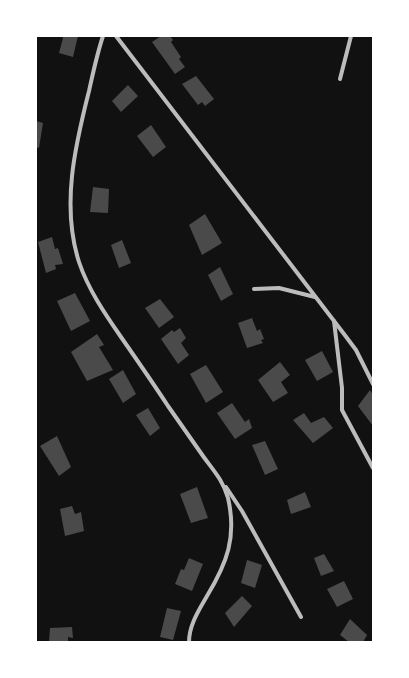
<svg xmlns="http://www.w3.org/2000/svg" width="409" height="678" viewBox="0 0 409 678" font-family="Signika,sans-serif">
	<rect width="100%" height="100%" fill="#111"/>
	<!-- building -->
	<g fill="#4a4a4a">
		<polygon points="62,36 78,36 73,57 59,53 63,38"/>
		<polygon points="161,36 170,36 173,40 171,42 181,57 179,59 185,67 175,74 152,42"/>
		<polygon points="196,76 214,99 205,106 202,102 198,105 182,84"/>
		<polygon points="128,85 138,96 121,112 112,101"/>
		<polygon points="36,121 43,123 39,148 36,147"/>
		<polygon points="151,125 166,147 153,157 137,136"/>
		<polygon points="93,187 109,189 108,213 90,212"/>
		<polygon points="205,214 222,243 202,255 189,225"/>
		<polygon points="52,237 55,249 58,248 63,264 55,265 56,269 46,273 38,242"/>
		<polygon points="122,240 131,263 119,268 111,245"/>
		<polygon points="220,267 233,294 221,301 208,275"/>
		<polygon points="75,293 90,321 71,331 57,301"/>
		<polygon points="160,299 174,317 159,328 145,308"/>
		<polygon points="252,318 257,331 260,329 264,339 261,340 263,343 247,348 238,323"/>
		<polygon points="180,328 186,338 181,343 189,355 178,364 161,339 172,330 174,332"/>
		<polygon points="97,334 104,345 99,347 113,370 87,381 71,352"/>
		<polygon points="322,351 333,372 317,381 305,360"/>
		<polygon points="280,362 290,375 281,382 288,393 273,402 258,380"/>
		<polygon points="206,365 223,392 206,403 190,374"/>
		<polygon points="123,370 136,394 123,403 109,379"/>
		<polygon points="370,390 373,395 373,426 358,406"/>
		<polygon points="232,403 245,422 249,419 252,428 235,439 217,413"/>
		<polygon points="148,408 160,428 150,436 136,415"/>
		<polygon points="304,413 311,423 324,417 333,428 313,443 293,420"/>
		<polygon points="57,436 71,467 59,476 40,446"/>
		<polygon points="265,441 278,469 265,475 252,445"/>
		<polygon points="197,487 208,518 191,523 180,494"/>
		<polygon points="305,492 311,507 291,514 287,500"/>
		<polygon points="72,506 75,514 81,512 84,531 65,536 60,509"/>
		<polygon points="324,554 334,571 321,576 314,558"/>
		<polygon points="189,558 203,564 192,591 175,584 181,569 184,570"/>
		<polygon points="247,560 262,565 255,588 241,583"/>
		<polygon points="344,581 353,599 337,607 327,589"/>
		<polygon points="242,596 252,606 234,627 225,613"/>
		<polygon points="167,608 181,611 173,640 160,637"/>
		<polygon points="350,619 367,635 363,642 349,642 340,635"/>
		<polygon points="72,627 73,638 68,637 68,642 49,642 50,628"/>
	</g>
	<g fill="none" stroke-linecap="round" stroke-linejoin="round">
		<!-- minor -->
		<g stroke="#bcbcbc" stroke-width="4">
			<path d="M103,36C97,54 93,73 89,91C75,146 61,206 79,262C88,289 105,314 121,337C137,360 153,383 168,406C180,423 191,439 203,456C213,470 223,480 228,498C237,537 227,563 207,596C199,610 189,625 189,642"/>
			<polyline points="116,36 344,334 356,350 373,384"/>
			<polyline points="340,79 351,36"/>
			<polyline points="254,289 279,288 315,297"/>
			<polyline points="334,321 342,388 342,410 373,468"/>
			<polyline points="226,487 242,511 301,617"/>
		</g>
	</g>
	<!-- border -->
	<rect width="409" height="678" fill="none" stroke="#ffffff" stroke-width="74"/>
</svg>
